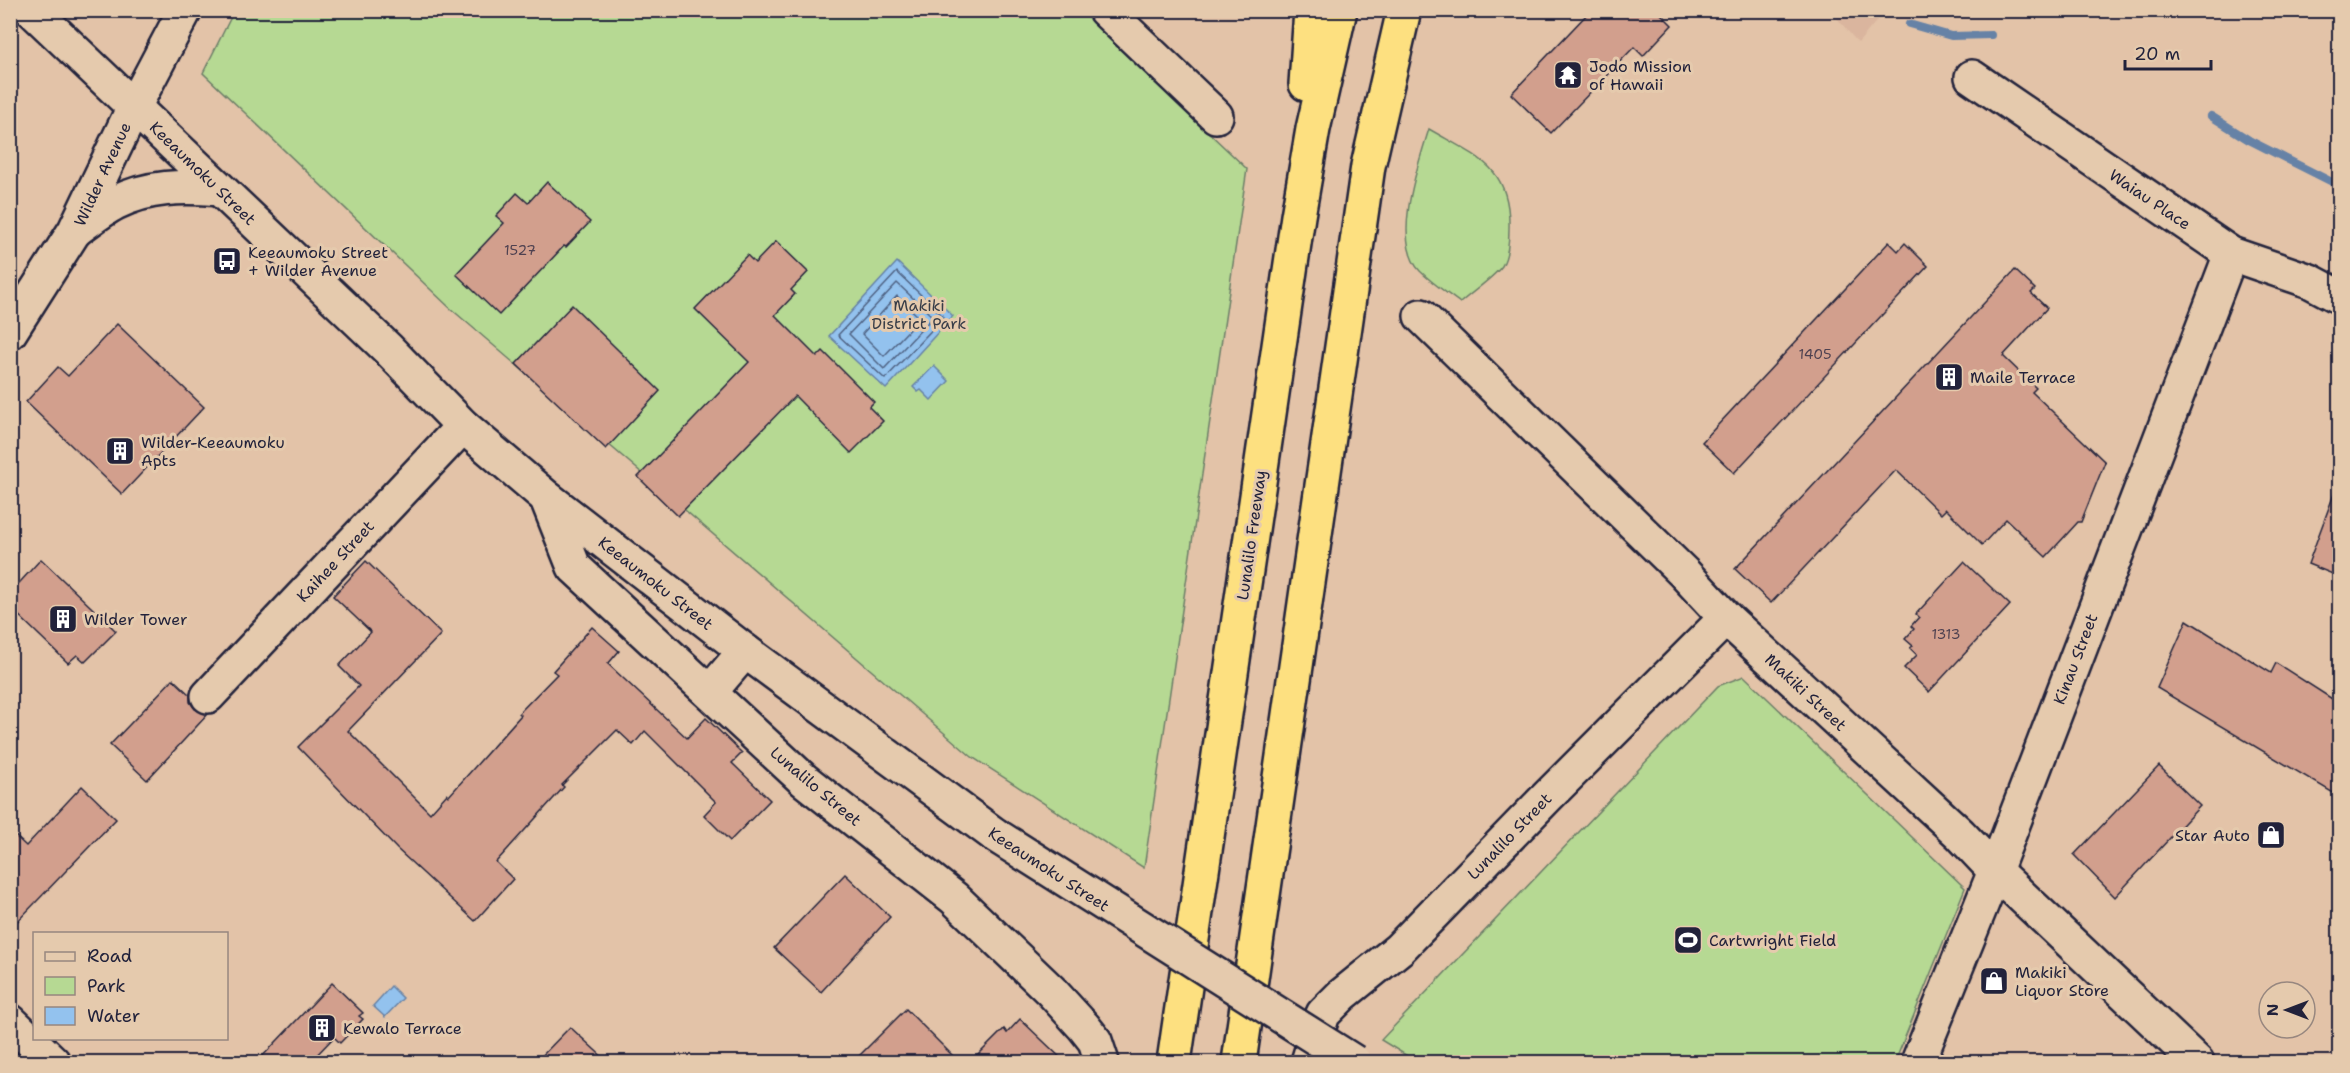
<svg xmlns="http://www.w3.org/2000/svg" width="2350" height="1073" viewBox="0 0 2350 1073" font-family="'Shantell Sans',sans-serif">
	<rect width="100%" height="100%" fill="#e3c3a8"/>
	<filter id="ink" filterUnits="userSpaceOnUse"><feTurbulence type="fractalNoise" baseFrequency=".0167" numOctaves="2"/><feDisplacementMap in="SourceGraphic" scale="12" xChannelSelector="R" yChannelSelector="G"/><feConvolveMatrix kernelMatrix="1 2 1 2 8 2 1 2 1" color-interpolation-filters="sRGB"/></filter>
	<g filter="url(#ink)">
		<!-- built -->
		<polygon fill="#dab59e" points="1831,11 1885,11 1858,43"/>
		<!-- green -->
		<g fill="#b6d993" stroke="#6c7e67" stroke-width="1.5">
			<polygon points="234,11 1081,11 1247,169 1144,868 972,757 450,308 203,73"/>
			<path d="M1429,129C1477,157 1511,166 1509,229C1509,241 1508,256 1502,266C1493,278 1472,292 1460,303C1447,293 1432,283 1420,271C1391,241 1418,165 1429,129Z"/>
			<polygon points="1744,676 1965,888 1895,1062 1417,1062 1381,1040 1718,686"/>
		</g>
		<!-- water -->
		<g fill="#93c2ee" stroke="#6682a6" stroke-width="1.5">
			<polygon points="897,262 953,316 886,389 829,336"/>
			<polygon points="934,366 949,381 931,400 921,390 918,392 913,387"/>
			<polygon points="391,986 403,998 385,1017 373,1006"/>
		</g>
		<g fill="none" stroke-linecap="round" stroke-linejoin="round">
			<!-- shore -->
			<g stroke="#4f6283" stroke-width="1.5">
				<polygon points="897,272 944,317 885,379 838,335"/>
				<polygon points="897,283 933,317 884,369 849,334"/>
				<polygon points="897,296 920,318 884,356 862,334"/>
			</g>
			<!-- stream -->
			<g stroke="#6682a6" stroke-width="8">
				<polyline points="1909,24 1951,36 1991,35"/>
				<polyline points="2211,116 2249,140 2340,186"/>
			</g>
		</g>
		<!-- building -->
		<g fill="#d29f8d" stroke="#22223b" stroke-width="1.5">
			<polygon points="1591,10 1657,10 1672,25 1643,56 1634,47 1551,133 1511,94"/>
			<polygon points="547,182 590,222 566,247 564,246 499,315 456,274 504,223 496,216 517,193 528,203"/>
			<polygon points="776,241 808,272 791,290 795,294 775,315 817,357 823,351 874,402 869,407 883,421 851,453 795,396 678,516 638,477 749,362 695,309 747,255 755,263"/>
			<polygon points="1889,242 1898,251 1905,243 1928,266 1734,473 1702,442"/>
			<polygon points="2015,270 2035,289 2031,293 2047,308 2003,356 2036,388 2032,392 2105,462 2081,522 2078,522 2046,557 2006,519 1982,545 1946,509 1941,514 1896,470 1771,603 1735,569"/>
			<polygon points="572,305 660,391 606,449 516,364"/>
			<polygon points="117,324 204,407 122,494 26,402 58,367 68,376"/>
			<polygon points="2337,486 2340,486 2340,577 2308,564"/>
			<polygon points="41,559 116,631 85,662 77,655 68,663 10,607 10,593"/>
			<polygon points="366,561 441,634 348,731 430,813 447,794 449,796 521,715 519,713 557,674 553,671 592,627 619,651 608,664 687,738 706,718 742,753 732,763 770,800 730,841 704,815 716,802 645,731 633,745 617,730 562,785 564,787 496,862 513,879 475,921 397,849 298,747 359,686 339,666 371,632 333,596"/>
			<polygon points="1964,562 2010,605 1929,692 1904,668 1917,655 1910,648 1913,646 1905,639 1914,629 1911,626 1919,617 1916,614"/>
			<polygon points="2187,620 2271,673 2276,663 2340,704 2340,797 2157,688"/>
			<polygon points="173,679 190,695 190,702 195,709 208,714 147,780 110,745"/>
			<polygon points="2159,766 2200,806 2115,897 2074,855"/>
			<polygon points="82,786 116,819 10,929 10,831 26,846"/>
			<polygon points="845,874 890,917 821,992 774,948"/>
			<polygon points="332,983 363,1013 359,1016 363,1019 340,1043 334,1037 310,1062 257,1062"/>
			<polygon points="906,1009 959,1062 853,1062"/>
			<polygon points="1020,1019 1065,1062 971,1062 1004,1029 1007,1033"/>
			<polygon points="570,1027 608,1062 536,1062"/>
		</g>
		<g fill="none" stroke-linecap="round" stroke-linejoin="round">
			<!-- street casing -->
			<g stroke="#22223b" stroke-width="38">
				<g id="street">
					<polyline points="1105,10 1216,116"/>
					<polyline points="1972,77 2231,254 2310,281 2340,297"/>
					<polyline points="1421,316 1684,573 1726,618 1960,834 1995,871 2197,1062"/>
					<polyline points="208,696 463,426"/>
					<polyline points="10,1021 53,1062"/>
					<polyline points="1308,1062 1323,1014 1342,995 1399,949 1548,796 1726,618"/>
					<polyline points="1918,1062 1995,871 2231,254"/>
				</g>
			</g>
			<!-- secondary casing -->
			<g stroke="#22223b" stroke-width="38">
				<g id="secondary">
					<polyline points="32,10 388,349 463,426 546,497 745,651 995,835"/>
					<path d="M77,229C89,220 102,210 115,203C148,186 183,186 219,189"/>
					<polyline points="10,332 75,230 134,107 185,10"/>
					<polyline points="547,499 574,567 804,780 954,898 1051,991 1084,1027 1095,1041 1102,1062"/>
					<polyline points="710,692 745,651"/>
				</g>
			</g>
			<!-- highway casing -->
			<g stroke="#22223b" stroke-width="38">
				<g id="highway">
					<polyline points="1306,84 1311,10"/>
					<polyline points="1174,1062 1298,216 1313,129 1340,10"/>
					<polyline points="1239,1062 1368,166 1404,10"/>
				</g>
			</g>
			<!-- street -->
			<use href="#street" stroke="#e5caad" stroke-width="33"/>
			<!-- secondary -->
			<use href="#secondary" stroke="#e5caad" stroke-width="33"/>
			<!-- highway -->
			<use href="#highway" stroke="#fde080" stroke-width="33"/>
			<!-- secondary-bridge casing -->
			<g stroke="#22223b" stroke-width="38" stroke-linecap="butt">
				<polyline id="secondary-bridge" points="995,835 1354,1062"/>
			</g>
			<!-- secondary-bridge -->
			<use href="#secondary-bridge" stroke="#e5caad" stroke-width="33"/>
		</g>
	</g>
	<!-- icons -->
	<defs>
		<g id="temple-square" transform="scale(1.5)"><rect x="-9" y="-9" width="18" height="18" rx="4" fill="#22223b" stroke="#e5caad"/><path d="M0-6L5-2H3V0L6.5 2.5H4V6H1.5V3h-3V6H-4V2.5H-6.5L-3 0V-2H-5Z" fill="#fff"/></g>
		<g id="bus-square" transform="scale(1.5)"><rect x="-9" y="-9" width="18" height="18" rx="4" fill="#22223b" stroke="#e5caad"/><path d="M-5-6H5V4H4V6H2V4H-2V6H-4V4H-5ZM-3.5-4V0h7V-4ZM-3.5 1.2v1.5H-2V1.2ZM2 1.2v1.5H3.5V1.2Z" fill="#fff"/></g>
		<g id="building-square" transform="scale(1.5)"><rect x="-9" y="-9" width="18" height="18" rx="4" fill="#22223b" stroke="#e5caad"/><path d="M-4-6H4V6H1V3H-1V6H-4ZM-2.5-4.3h1.7v1.8h-1.7ZM.8-4.3h1.7v1.8H.8ZM-2.5-1h1.7V.8h-1.7ZM.8-1h1.7V.8H.8Z" fill="#fff"/></g>
		<g id="shop-square" transform="scale(1.5)"><rect x="-9" y="-9" width="18" height="18" rx="4" fill="#22223b" stroke="#e5caad"/><path d="M-5-2.5h2.3a2.7 3.5 0 0 1 5.4 0H5L5.5 6h-11ZM-1.5-2.5h3a1.5 2.3 0 0 0-3 0Z" fill="#fff"/></g>
		<g id="stadium-square" transform="scale(1.5)"><rect x="-9" y="-9" width="18" height="18" rx="4" fill="#22223b" stroke="#e5caad"/><path d="M0-5a6.5 5 0 1 0 0 10a6.5 5 0 1 0 0-10ZM-3.5-1.8h7v3.6h-7Z" fill="#fff"/></g>
	</defs>
	<g fill-rule="evenodd">
		<use href="#temple-square" x="1568" y="75"/>
		<use href="#bus-square" x="227" y="261"/>
		<use href="#building-square" x="1949" y="377"/>
		<use href="#building-square" x="120" y="451"/>
		<use href="#building-square" x="63" y="619"/>
		<use href="#shop-square" x="2271" y="835"/>
		<use href="#stadium-square" x="1688" y="940"/>
		<use href="#shop-square" x="1994" y="981"/>
		<use href="#building-square" x="322" y="1028"/>
	</g>
	<g text-anchor="middle" stroke-width="6" stroke-linejoin="round" paint-order="stroke">
		<!-- number labels -->
		<g font-size="14" fill="#4e4150">
			<text x="520" y="255">1527</text>
			<text x="1815" y="359">1405</text>
			<text x="1946" y="639">1313</text>
		</g>
		<!-- poi labels -->
		<g font-size="16" fill="#22223b" stroke="#e5caad" text-anchor="start">
			<text x="1589" y="72">Jodo Mission<tspan x="1589" dy="18">of Hawaii</tspan></text>
			<text x="248" y="258">Keeaumoku Street<tspan x="248" dy="18">+ Wilder Avenue</tspan></text>
			<text x="1970" y="383">Maile Terrace</text>
			<text x="141" y="448">Wilder-Keeaumoku<tspan x="141" dy="18">Apts</tspan></text>
			<text x="84" y="625">Wilder Tower</text>
			<text x="2250" y="841" text-anchor="end">Star Auto</text>
			<text x="1709" y="946">Cartwright Field</text>
			<text x="2015" y="978">Makiki<tspan x="2015" dy="18">Liquor Store</tspan></text>
			<text x="343" y="1034">Kewalo Terrace</text>
		</g>
		<!-- street labels -->
		<g font-size="16" fill="#22223b" stroke="#e5caad">
			<text transform="translate(203 173) rotate(44)" y="6">Keeaumoku Street</text>
			<text transform="translate(102 174) rotate(-65)" y="6">Wilder Avenue</text>
			<text transform="translate(2150 199) rotate(34)" y="6">Waiau Place</text>
			<text transform="translate(1251 535) rotate(-82)" y="6">Lunalilo Freeway</text>
			<text transform="translate(335 561) rotate(-47)" y="6">Kaihee Street</text>
			<text transform="translate(656 583) rotate(38)" y="6">Keeaumoku Street</text>
			<text transform="translate(2075 659) rotate(-69)" y="6">Kinau Street</text>
			<text transform="translate(1806 692) rotate(43)" y="6">Makiki Street</text>
			<text transform="translate(816 786) rotate(40)" y="6">Lunalilo Street</text>
			<text transform="translate(1509 836) rotate(-46)" y="6">Lunalilo Street</text>
			<text transform="translate(1049 869) rotate(33)" y="6">Keeaumoku Street</text>
		</g>
		<!-- park labels -->
		<g font-size="16" fill="#383d48" stroke="#e5caad">
			<text x="919" y="311">Makiki<tspan x="919" dy="18">District Park</tspan></text>
		</g>
	</g>
	<!-- margin -->
	<rect width="2350" height="1073" fill="none" stroke="#e5caad" stroke-width="36"/>
	<rect x="18" y="18" width="2314" height="1037" fill="none" stroke="#22223b" stroke-width="2" filter="url(#ink)"/>
	<!-- legend -->
	<rect x="33" y="932" width="195" height="108" fill="#e5caad" stroke="#97877f" stroke-width="1.5"/>
	<rect x="45" y="952" width="30" height="9" fill="#e5caad" stroke="#97877f" stroke-width="1.5"/>
	<text x="87" y="962" font-size="18" fill="#22223b">Road</text>
	<rect x="45" y="977" width="30" height="18" fill="#b6d993" stroke="#97877f" stroke-width="1.5"/>
	<text x="87" y="992" font-size="18" fill="#22223b">Park</text>
	<rect x="45" y="1007" width="30" height="18" fill="#93c2ee" stroke="#97877f" stroke-width="1.5"/>
	<text x="87" y="1022" font-size="18" fill="#22223b">Water</text>
	<!-- north arrow -->
	<g transform="translate(2287 1010) rotate(270)"><circle r="28" fill="#e5caad" stroke="#97877f" stroke-width="1.5"/>
	<path d="M0-4.5L10 22L0 15L-10 22Z" fill="#22223b"/>
	<text y="-9" font-size="16" font-weight="bold" text-anchor="middle" fill="#22223b">N</text>
	</g>
	<!-- scale -->
	<path d="M2125 60v9h86v-9" fill="none" stroke="#22223b" stroke-width="3"/>
	<text x="2134" y="60" font-size="18" fill="#22223b" stroke="#e5caad" stroke-width="4.5" paint-order="stroke">20 m</text>
</svg>
